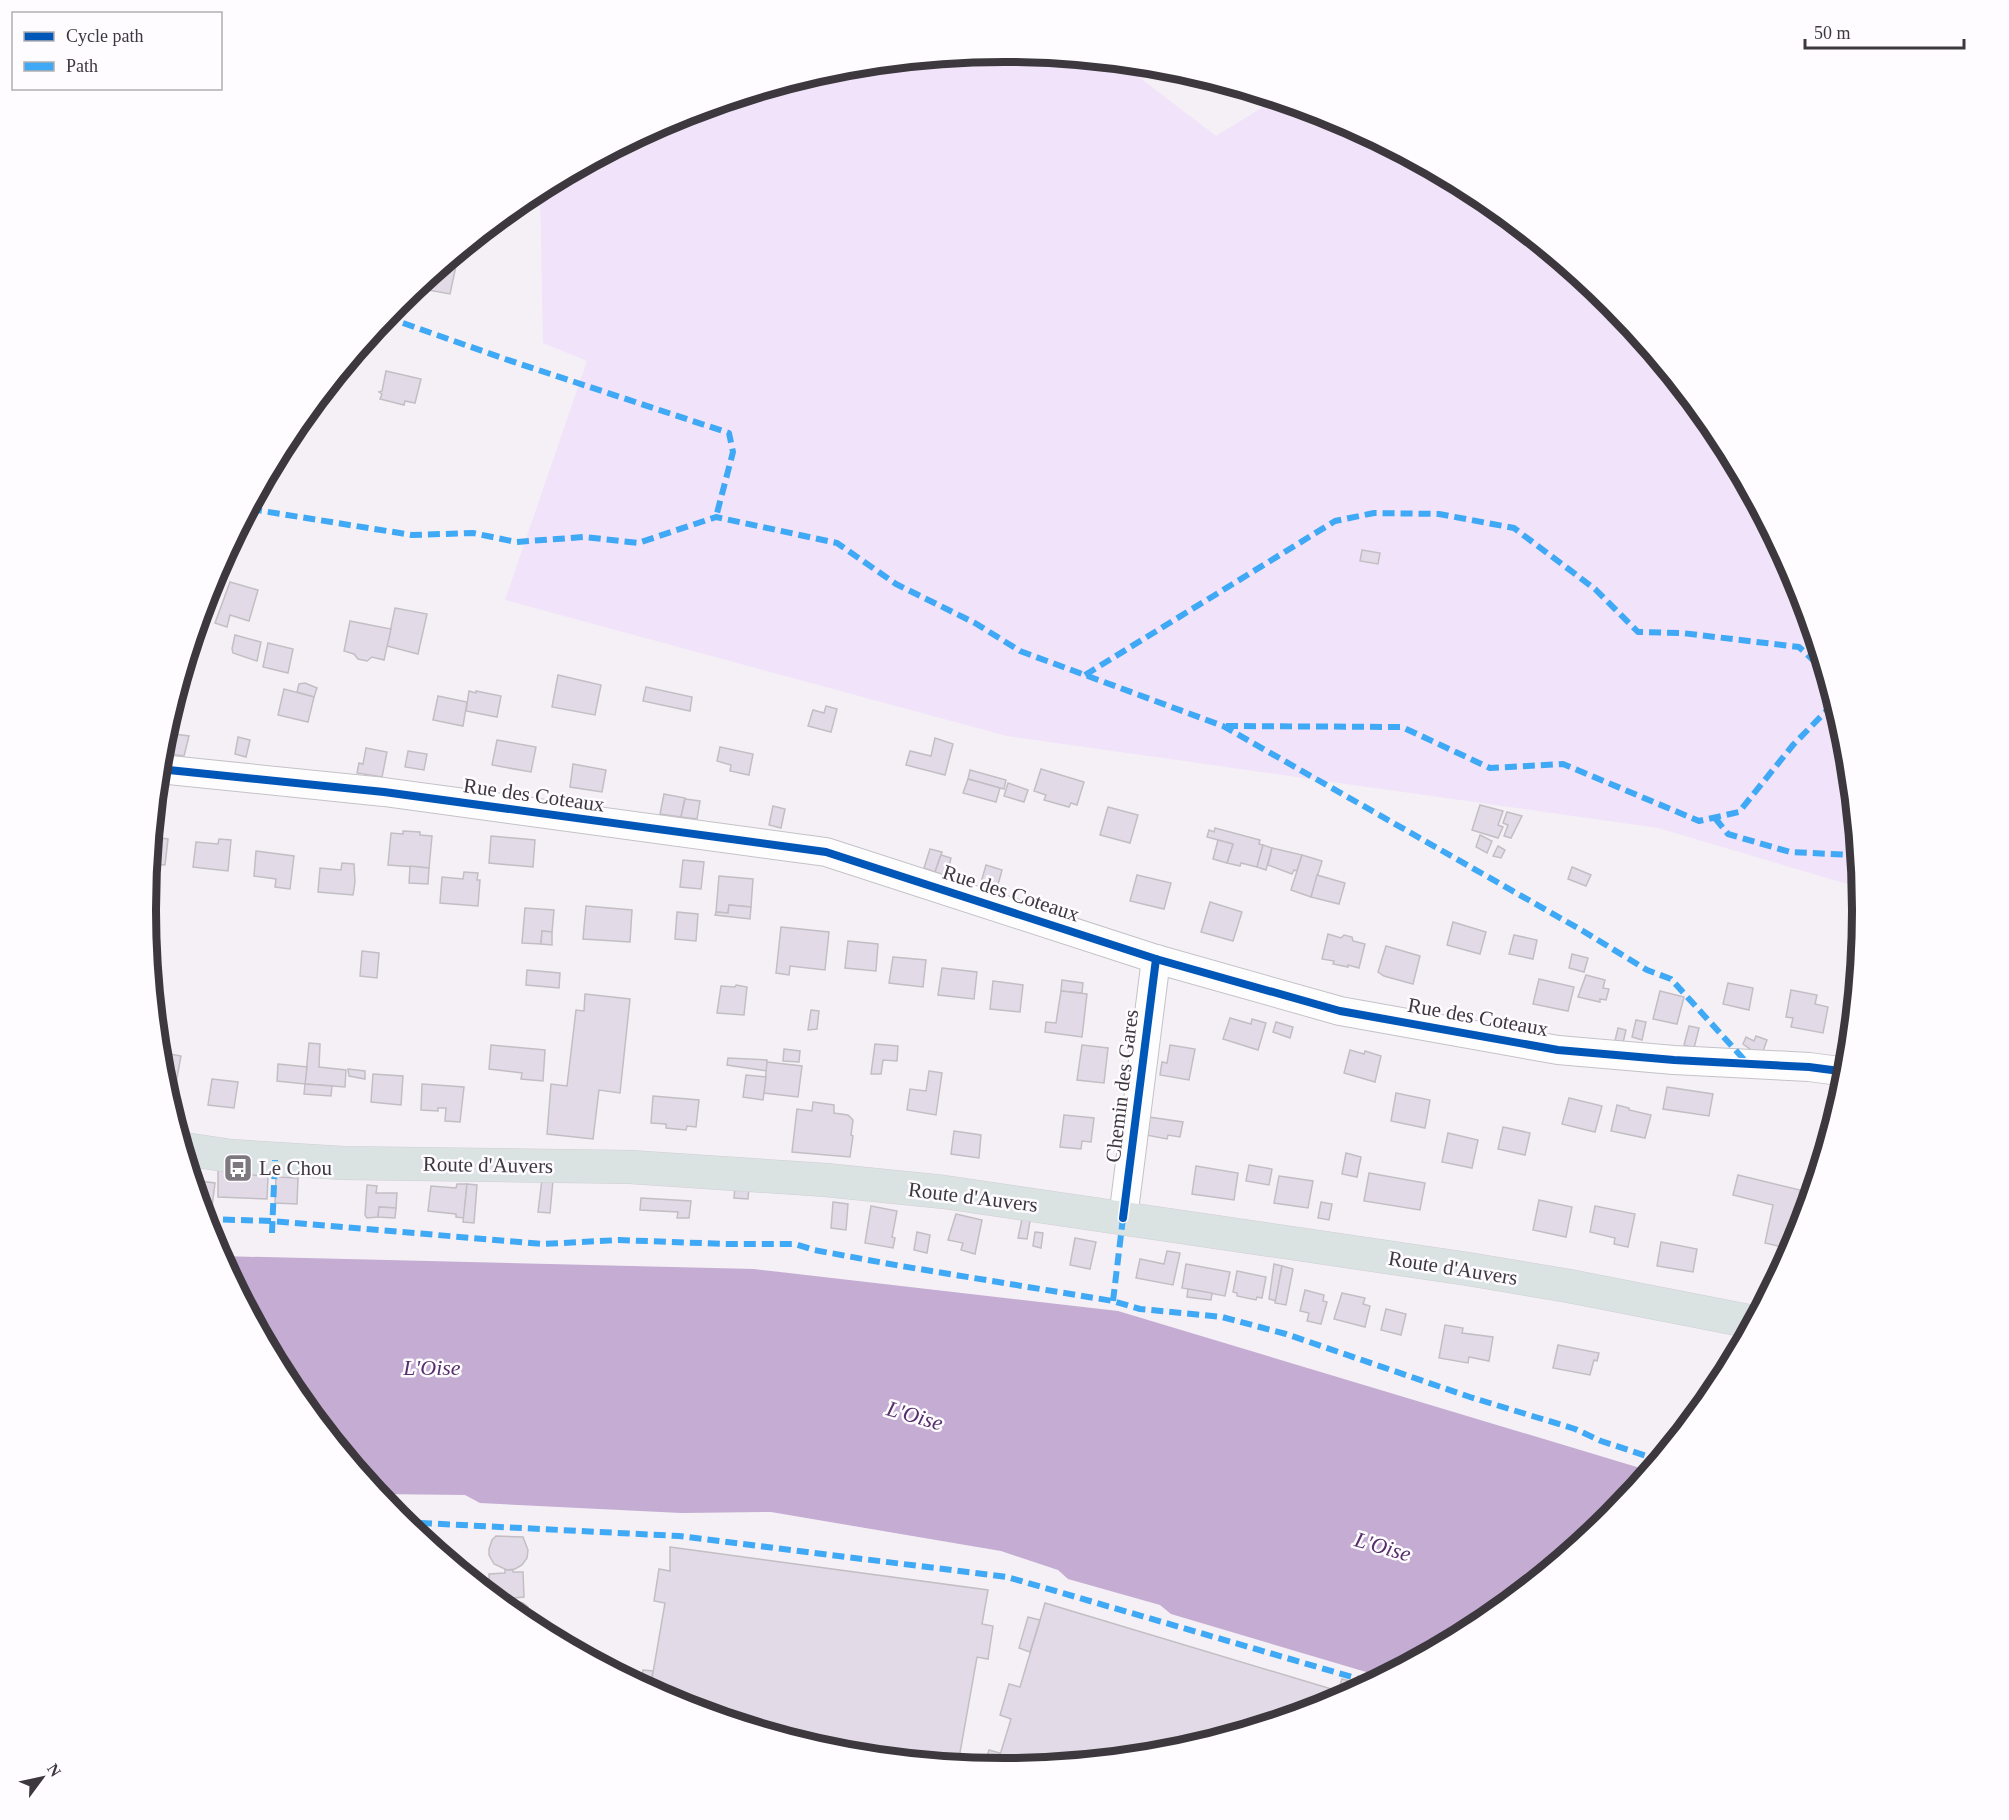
<svg xmlns="http://www.w3.org/2000/svg" width="2009" height="1820" viewBox="0 0 2009 1820" font-family="'Times New Roman',serif">
	<rect width="100%" height="100%" fill="#f4f0f6"/>
	<!-- green -->
	<polygon fill="#f1e3fa" points="1005,51 1119,62 1216,136 1276,99 1334,117 1482,196 1612,303 1719,433 1798,582 1847,743 1861,888 1658,828 1007,736 505,600 587,361 543,343 540,189 676,116 837,67"/>
	<!-- water -->
	<polygon fill="#c4acd2" points="220,1256 754,1269 1118,1311 1650,1471 1612,1518 1481,1624 1383,1677 1171,1614 1160,1605 1068,1579 1058,1570 1001,1551 771,1512 681,1513 480,1503 465,1495 378,1494 290,1387"/>
	<!-- building -->
	<g fill="#e3dae7" stroke="#c2bec4" stroke-width="1.5">
		<polygon points="459,252 450,294 422,289 424,280"/>
		<polygon points="386,371 421,379 415,403 405,401 404,405 380,399 382,394 379,392 382,391"/>
		<polygon points="1362,550 1380,553 1378,564 1360,561"/>
		<polygon points="230,582 258,590 249,621 230,615 227,627 215,623"/>
		<polygon points="395,608 427,614 418,654 387,646"/>
		<polygon points="350,621 391,629 384,660 372,657 367,661 358,659 354,654 344,651"/>
		<polygon points="235,635 261,642 257,661 233,653 232,649"/>
		<polygon points="268,643 293,649 288,673 263,667"/>
		<polygon points="184,670 191,672 187,688 179,685"/>
		<polygon points="558,675 601,685 595,715 552,707"/>
		<polygon points="305,683 317,688 314,697 297,692 299,684"/>
		<polygon points="646,687 692,697 690,711 643,701"/>
		<polygon points="284,689 314,697 308,722 278,715"/>
		<polygon points="469,691 476,693 476,691 501,696 497,717 466,711"/>
		<polygon points="438,696 467,702 463,726 433,720"/>
		<polygon points="826,706 837,709 831,732 808,726 813,710 824,713"/>
		<polygon points="174,734 189,736 184,756 169,754"/>
		<polygon points="238,737 250,740 246,757 235,754"/>
		<polygon points="935,738 953,744 945,775 906,765 910,751 931,756"/>
		<polygon points="497,740 536,747 531,772 492,765"/>
		<polygon points="720,747 753,754 749,775 730,771 731,765 717,761"/>
		<polygon points="366,748 387,752 382,777 357,773 359,763 363,764"/>
		<polygon points="408,751 427,754 424,770 405,767"/>
		<polygon points="573,764 606,770 602,792 570,787"/>
		<polygon points="1041,769 1084,782 1077,805 1071,803 1069,807 1044,800 1046,795 1034,791"/>
		<polygon points="970,770 1006,780 1004,789 968,779"/>
		<polygon points="968,779 1000,788 996,802 963,793"/>
		<polygon points="1008,783 1028,790 1024,802 1004,796"/>
		<polygon points="664,794 685,798 681,817 660,814"/>
		<polygon points="685,799 700,801 697,819 681,817"/>
		<polygon points="1480,805 1503,811 1498,825 1503,827 1498,838 1472,830"/>
		<polygon points="773,806 785,809 781,828 769,825"/>
		<polygon points="1108,807 1138,815 1130,843 1100,835"/>
		<polygon points="1507,812 1522,816 1511,838 1504,836 1508,825 1503,823"/>
		<polygon points="1215,828 1260,840 1259,844 1263,845 1257,867 1241,863 1240,866 1227,863 1233,844 1207,837 1209,830 1214,832"/>
		<polygon points="403,831 420,832 420,835 432,836 429,868 388,865 391,833 403,834"/>
		<polygon points="1480,835 1492,841 1487,853 1476,847"/>
		<polygon points="491,836 535,840 533,867 489,863"/>
		<polygon points="153,837 168,839 165,865 150,864"/>
		<polygon points="219,839 231,840 228,871 193,867 196,842 218,844"/>
		<polygon points="1218,840 1233,844 1227,863 1213,859"/>
		<polygon points="1263,845 1272,848 1266,870 1257,867"/>
		<polygon points="1498,846 1505,850 1501,858 1493,856"/>
		<polygon points="1272,848 1302,855 1297,871 1294,870 1292,874 1268,865"/>
		<polygon points="930,849 942,852 935,872 924,868"/>
		<polygon points="256,851 294,856 290,889 275,887 276,879 254,876"/>
		<polygon points="941,855 951,858 947,876 935,872"/>
		<polygon points="1302,855 1322,861 1311,897 1291,890"/>
		<polygon points="683,860 704,862 701,889 680,887"/>
		<polygon points="342,863 354,864 355,882 353,895 318,892 320,868 341,870"/>
		<polygon points="986,865 1002,870 996,892 980,886"/>
		<polygon points="410,866 429,868 428,884 409,883"/>
		<polygon points="1572,867 1591,875 1586,886 1568,879"/>
		<polygon points="464,872 478,873 477,880 480,880 478,906 440,903 442,877 463,879"/>
		<polygon points="1137,875 1171,883 1164,909 1130,901"/>
		<polygon points="1317,875 1345,883 1339,904 1311,897"/>
		<polygon points="719,876 753,879 751,907 729,905 728,913 716,912"/>
		<polygon points="1210,902 1242,912 1233,941 1201,932"/>
		<polygon points="729,905 751,907 750,919 715,915 716,912 728,913"/>
		<polygon points="586,906 632,910 630,942 583,939"/>
		<polygon points="525,908 554,910 552,932 542,931 541,944 522,943"/>
		<polygon points="677,912 698,914 696,941 675,939"/>
		<polygon points="1453,922 1486,932 1480,954 1447,945"/>
		<polygon points="781,927 829,932 825,970 790,966 789,975 776,973"/>
		<polygon points="542,931 552,932 552,945 541,944"/>
		<polygon points="1328,934 1341,938 1344,935 1352,937 1353,941 1365,944 1359,968 1348,965 1348,967 1333,964 1334,961 1322,959"/>
		<polygon points="1514,935 1537,940 1533,959 1509,954"/>
		<polygon points="848,941 878,944 876,971 845,968"/>
		<polygon points="1386,946 1420,956 1413,984 1384,976 1378,972"/>
		<polygon points="362,951 379,953 377,978 360,976"/>
		<polygon points="1572,954 1588,958 1584,972 1569,968"/>
		<polygon points="893,957 926,960 923,987 889,983"/>
		<polygon points="942,968 977,972 974,999 938,995"/>
		<polygon points="527,970 560,973 559,988 526,985"/>
		<polygon points="1586,975 1605,980 1603,988 1609,989 1606,1000 1600,999 1600,1002 1578,997"/>
		<polygon points="1539,979 1574,987 1568,1011 1533,1004"/>
		<polygon points="1062,980 1083,983 1082,993 1061,991"/>
		<polygon points="993,981 1023,985 1020,1012 990,1009"/>
		<polygon points="1728,983 1753,988 1749,1010 1723,1004"/>
		<polygon points="736,985 747,987 744,1015 717,1013 721,986 735,987"/>
		<polygon points="1791,990 1817,995 1815,1004 1828,1007 1823,1033 1791,1027 1793,1018 1786,1017"/>
		<polygon points="1061,991 1087,994 1082,1037 1045,1032 1046,1022 1056,1023"/>
		<polygon points="1660,991 1684,997 1677,1024 1653,1019"/>
		<polygon points="585,994 630,999 620,1093 599,1090 593,1139 547,1134 551,1084 567,1086 576,1010 584,1011"/>
		<polygon points="811,1010 819,1011 817,1029 808,1030"/>
		<polygon points="1230,1018 1251,1024 1252,1019 1266,1023 1258,1050 1223,1039"/>
		<polygon points="1636,1020 1646,1022 1642,1040 1632,1037"/>
		<polygon points="1276,1022 1293,1027 1290,1038 1273,1032"/>
		<polygon points="1689,1026 1699,1028 1694,1048 1684,1045"/>
		<polygon points="1618,1028 1626,1030 1622,1047 1614,1045"/>
		<polygon points="1756,1036 1767,1040 1761,1057 1743,1044 1746,1037 1754,1041"/>
		<polygon points="309,1043 320,1044 319,1067 346,1070 345,1087 305,1084"/>
		<polygon points="875,1044 898,1046 897,1061 883,1060 881,1074 871,1074"/>
		<polygon points="491,1045 545,1050 543,1081 521,1079 522,1073 489,1069"/>
		<polygon points="1082,1045 1108,1048 1104,1083 1077,1080"/>
		<polygon points="1170,1045 1195,1049 1189,1080 1160,1075 1162,1062 1167,1063"/>
		<polygon points="784,1049 800,1051 799,1062 783,1061"/>
		<polygon points="1350,1050 1364,1054 1365,1051 1381,1056 1375,1082 1344,1073"/>
		<polygon points="159,1052 181,1056 176,1083 163,1081"/>
		<polygon points="728,1058 767,1060 767,1071 727,1065"/>
		<polygon points="767,1062 802,1066 798,1097 764,1093"/>
		<polygon points="278,1064 307,1067 305,1084 277,1081"/>
		<polygon points="348,1069 365,1071 365,1079 349,1076"/>
		<polygon points="929,1071 942,1073 936,1115 907,1110 910,1089 926,1091"/>
		<polygon points="373,1074 403,1076 401,1105 371,1102"/>
		<polygon points="746,1075 766,1077 763,1100 743,1097"/>
		<polygon points="212,1079 238,1082 234,1108 208,1105"/>
		<polygon points="305,1084 332,1086 331,1096 304,1094"/>
		<polygon points="422,1084 464,1087 460,1122 445,1121 446,1108 438,1108 438,1111 421,1110"/>
		<polygon points="1667,1087 1713,1094 1709,1116 1663,1109"/>
		<polygon points="1396,1093 1430,1100 1425,1128 1391,1121"/>
		<polygon points="653,1096 699,1100 696,1127 687,1126 686,1130 666,1128 666,1124 651,1123"/>
		<polygon points="1569,1098 1602,1106 1595,1132 1562,1124"/>
		<polygon points="813,1102 834,1105 834,1113 848,1115 853,1120 851,1135 853,1136 850,1157 792,1152 797,1109 812,1111"/>
		<polygon points="1617,1105 1629,1108 1629,1110 1651,1115 1645,1138 1611,1131"/>
		<polygon points="1064,1115 1094,1118 1091,1142 1082,1141 1081,1149 1060,1147"/>
		<polygon points="1149,1117 1183,1122 1180,1137 1168,1135 1167,1139 1146,1135"/>
		<polygon points="1503,1127 1530,1133 1525,1155 1498,1149"/>
		<polygon points="954,1131 981,1135 979,1158 951,1154"/>
		<polygon points="1448,1133 1478,1140 1472,1168 1442,1162"/>
		<polygon points="1346,1153 1361,1157 1357,1177 1342,1174"/>
		<polygon points="1249,1165 1272,1169 1269,1185 1246,1181"/>
		<polygon points="189,1166 192,1166 191,1173 201,1174 200,1181 215,1183 212,1207 201,1205"/>
		<polygon points="1196,1166 1238,1173 1234,1200 1192,1194"/>
		<polygon points="218,1170 268,1177 267,1199 218,1197"/>
		<polygon points="1369,1173 1425,1183 1420,1210 1364,1201"/>
		<polygon points="1738,1175 1800,1190 1791,1230 1786,1229 1782,1247 1765,1243 1773,1205 1733,1195"/>
		<polygon points="1279,1176 1313,1181 1308,1208 1274,1203"/>
		<polygon points="276,1177 298,1178 297,1204 275,1203"/>
		<polygon points="542,1179 553,1180 550,1213 538,1212"/>
		<polygon points="457,1184 467,1184 464,1218 456,1217 456,1214 428,1211 431,1186 456,1188"/>
		<polygon points="467,1184 477,1185 474,1223 463,1222"/>
		<polygon points="367,1185 377,1186 376,1193 397,1193 396,1208 379,1207 378,1217 367,1218 365,1215"/>
		<polygon points="735,1186 749,1188 748,1199 734,1198"/>
		<polygon points="641,1198 691,1201 689,1218 677,1218 678,1212 640,1210"/>
		<polygon points="1539,1200 1572,1207 1566,1237 1533,1230"/>
		<polygon points="833,1202 848,1204 846,1230 831,1228"/>
		<polygon points="1321,1202 1332,1204 1329,1220 1318,1218"/>
		<polygon points="871,1206 897,1211 892,1237 895,1238 893,1248 865,1243"/>
		<polygon points="1595,1206 1635,1214 1628,1247 1614,1244 1615,1238 1590,1232"/>
		<polygon points="379,1207 396,1208 395,1218 378,1217"/>
		<polygon points="956,1214 982,1220 975,1254 961,1250 963,1243 948,1240"/>
		<polygon points="1022,1219 1030,1221 1027,1239 1018,1238"/>
		<polygon points="917,1232 930,1235 927,1253 914,1250"/>
		<polygon points="1035,1232 1043,1233 1041,1248 1033,1246"/>
		<polygon points="1075,1238 1096,1242 1090,1269 1070,1265"/>
		<polygon points="1661,1242 1697,1249 1693,1272 1657,1266"/>
		<polygon points="1167,1251 1180,1253 1173,1285 1136,1278 1140,1259 1164,1264"/>
		<polygon points="1186,1264 1230,1272 1225,1296 1182,1288"/>
		<polygon points="1274,1264 1282,1266 1276,1301 1269,1299"/>
		<polygon points="1282,1266 1293,1269 1286,1305 1275,1303"/>
		<polygon points="1237,1271 1266,1277 1262,1298 1257,1297 1256,1300 1237,1296 1237,1293 1233,1292"/>
		<polygon points="1188,1289 1212,1293 1211,1300 1187,1297"/>
		<polygon points="1305,1290 1324,1295 1323,1301 1327,1302 1321,1324 1307,1321 1309,1313 1300,1311"/>
		<polygon points="1342,1293 1365,1298 1363,1304 1370,1306 1365,1327 1334,1319"/>
		<polygon points="1386,1309 1406,1314 1401,1335 1381,1330"/>
		<polygon points="1445,1325 1463,1328 1462,1333 1493,1337 1489,1361 1469,1357 1468,1363 1439,1358"/>
		<polygon points="1558,1345 1599,1353 1597,1361 1594,1360 1590,1375 1553,1368"/>
		<polygon points="496,1536 523,1537 528,1550 527,1558 522,1565 515,1569 507,1570 494,1564 489,1555 489,1549 492,1540"/>
		<polygon points="670,1547 988,1590 982,1624 993,1626 988,1659 977,1657 958,1764 837,1752 675,1703 650,1690 665,1603 654,1601 659,1569 670,1571"/>
		<polygon points="505,1570 513,1570 513,1572 523,1572 524,1597 514,1598 514,1600 507,1601 507,1598 496,1599 490,1594 489,1574 505,1573"/>
		<polygon points="513,1600 523,1603 528,1607 532,1618 531,1626 502,1603"/>
		<polygon points="1045,1603 1338,1691 1351,1694 1333,1704 1172,1753 1004,1769 996,1768 1011,1719 1000,1715 1009,1684 1020,1687"/>
		<polygon points="1028,1617 1040,1620 1030,1652 1019,1648"/>
		<polygon points="643,1670 653,1671 651,1681 642,1680"/>
		<polygon points="1342,1679 1357,1683 1355,1692 1351,1694 1338,1691"/>
		<polygon points="989,1750 1000,1753 996,1768 984,1767"/>
	</g>
	<g fill="none" stroke-linecap="round" stroke-linejoin="round">
		<!-- minor casing -->
		<g stroke="#c5c2c7" stroke-width="30">
			<g id="minor">
				<polyline points="159,769 384,792 826,852 1156,959 1340,1011 1558,1050 1674,1060 1809,1067 1847,1072"/>
				<polyline points="1123,1218 1156,959"/>
			</g>
		</g>
		<!-- major casing -->
		<g stroke="#d0ced1" stroke-width="34">
			<polyline id="major" points="184,1149 231,1156 343,1163 630,1167 826,1180 944,1192 1468,1269 1569,1286 1753,1322"/>
		</g>
		<!-- minor -->
		<use href="#minor" stroke="#fdfdfe" stroke-width="28"/>
		<!-- major -->
		<use href="#major" stroke="#dae3e2" stroke-width="33"/>
		<!-- quiet -->
		<g stroke="#3fa9f5" stroke-width="6" stroke-dasharray="12 6" stroke-linecap="butt">
			<polyline points="386,317 505,359 729,433 733,452 716,517"/>
			<polyline points="250,509 412,535 473,533 516,542 584,537 638,543 716,517 837,543 896,584 975,623 1020,651 1223,726 1583,931 1647,970 1671,979 1749,1065"/>
			<polyline points="1085,675 1335,521 1374,513 1439,514 1514,528 1595,589 1638,632 1682,633 1799,647 1826,672"/>
			<polyline points="1226,726 1402,727 1490,768 1563,764 1699,821 1739,812 1793,745 1835,702"/>
			<polyline points="1715,818 1728,834 1790,852 1853,855 1858,858"/>
			<polyline points="205,1219 272,1221 543,1244 619,1240 726,1244 795,1244 814,1250 901,1266 1113,1301 1140,1309 1222,1317 1286,1334 1470,1397 1575,1429 1601,1441 1659,1460"/>
			<polyline points="272,1233 275,1160"/>
			<polyline points="1113,1301 1123,1218"/>
			<polyline points="402,1522 679,1536 1007,1577 1373,1683"/>
		</g>
		<!-- cycleway casing -->
		<g stroke="#fefcff" stroke-width="11">
			<g id="cycleway">
				<polyline points="159,769 384,792 826,852 1156,959 1340,1011 1558,1050 1674,1060 1809,1067 1847,1072"/>
				<polyline points="1123,1218 1156,959"/>
			</g>
		</g>
		<!-- cycleway -->
		<use href="#cycleway" stroke="#0057b8" stroke-width="8"/>
	</g>
	<!-- icons -->
	<defs>
		<g id="bus-square" transform="scale(1.5)"><rect x="-9" y="-9" width="18" height="18" rx="4" fill="#7c787e" stroke="#fefcff"/><path d="M-5-6H5V4H4V6H2V4H-2V6H-4V4H-5ZM-3.5-4V0h7V-4ZM-3.5 1.2v1.5H-2V1.2ZM2 1.2v1.5H3.5V1.2Z" fill="#fff"/></g>
	</defs>
	<g fill-rule="evenodd">
		<use href="#bus-square" x="238" y="1168"/>
	</g>
	<g text-anchor="middle" stroke-width="5" stroke-linejoin="round" paint-order="stroke">
		<!-- street labels -->
		<g font-size="21" fill="#3c383e" stroke="#fefcff">
			<text transform="translate(534 795) rotate(8)" y="7">Rue des Coteaux</text>
			<text transform="translate(1011 893) rotate(18)" y="7">Rue des Coteaux</text>
			<text transform="translate(1478 1017) rotate(10)" y="7">Rue des Coteaux</text>
			<text transform="translate(1122 1086) rotate(-83)" y="7">Chemin des Gares</text>
			<text transform="translate(488 1165) rotate(1)" y="7">Route d'Auvers</text>
			<text transform="translate(973 1197) rotate(7)" y="7">Route d'Auvers</text>
			<text transform="translate(1453 1268) rotate(9)" y="7">Route d'Auvers</text>
		</g>
		<!-- poi labels -->
		<g font-size="21" fill="#3c383e" stroke="#fefcff" text-anchor="start">
			<text x="259" y="1175">Le Chou</text>
		</g>
		<!-- water labels -->
		<g font-size="22" font-style="italic" fill="#562e6c" stroke="#fefcff">
			<text x="432" y="1375">L'Oise</text>
			<text transform="translate(915 1415) rotate(16)" y="8">L'Oise</text>
			<text transform="translate(1383 1546) rotate(16)" y="8">L'Oise</text>
		</g>
	</g>
	<!-- crop -->
	<path d="M0 0H2009V1820H0ZM156 910a848 848 0 1 1 1696 0a848 848 0 1 1-1696 0Z" fill="#fefcff" fill-rule="evenodd"/>
	<path fill="none" stroke="#3c383e" stroke-width="8" d="M156 910a848 848 0 1 1 1696 0a848 848 0 1 1-1696 0Z"/>
	<!-- legend -->
	<rect x="12" y="12" width="210" height="78" fill="#fefcff" stroke="#b0aeb2" stroke-width="1.5"/>
	<rect x="24" y="32" width="30" height="9" fill="#0057b8" stroke="#b0aeb2" stroke-width="1.5"/>
	<text x="66" y="42" font-size="18" fill="#3c383e">Cycle path</text>
	<rect x="24" y="62" width="30" height="9" fill="#3fa9f5" stroke="#b0aeb2" stroke-width="1.5"/>
	<text x="66" y="72" font-size="18" fill="#3c383e">Path</text>
	<!-- north arrow -->
	<g transform="translate(42 1778) rotate(57)" stroke="#fefcff" stroke-width="4.5" paint-order="stroke">
	<path d="M0-4.5L10 22L0 15L-10 22Z" fill="#3c383e"/>
	<text y="-9" font-size="16" font-weight="bold" text-anchor="middle" fill="#3c383e">N</text>
	</g>
	<!-- scale -->
	<path d="M1805 39v9h159v-9" fill="none" stroke="#3c383e" stroke-width="3"/>
	<text x="1814" y="39" font-size="18" fill="#3c383e" stroke="#fefcff" stroke-width="4.5" paint-order="stroke">50 m</text>
</svg>
